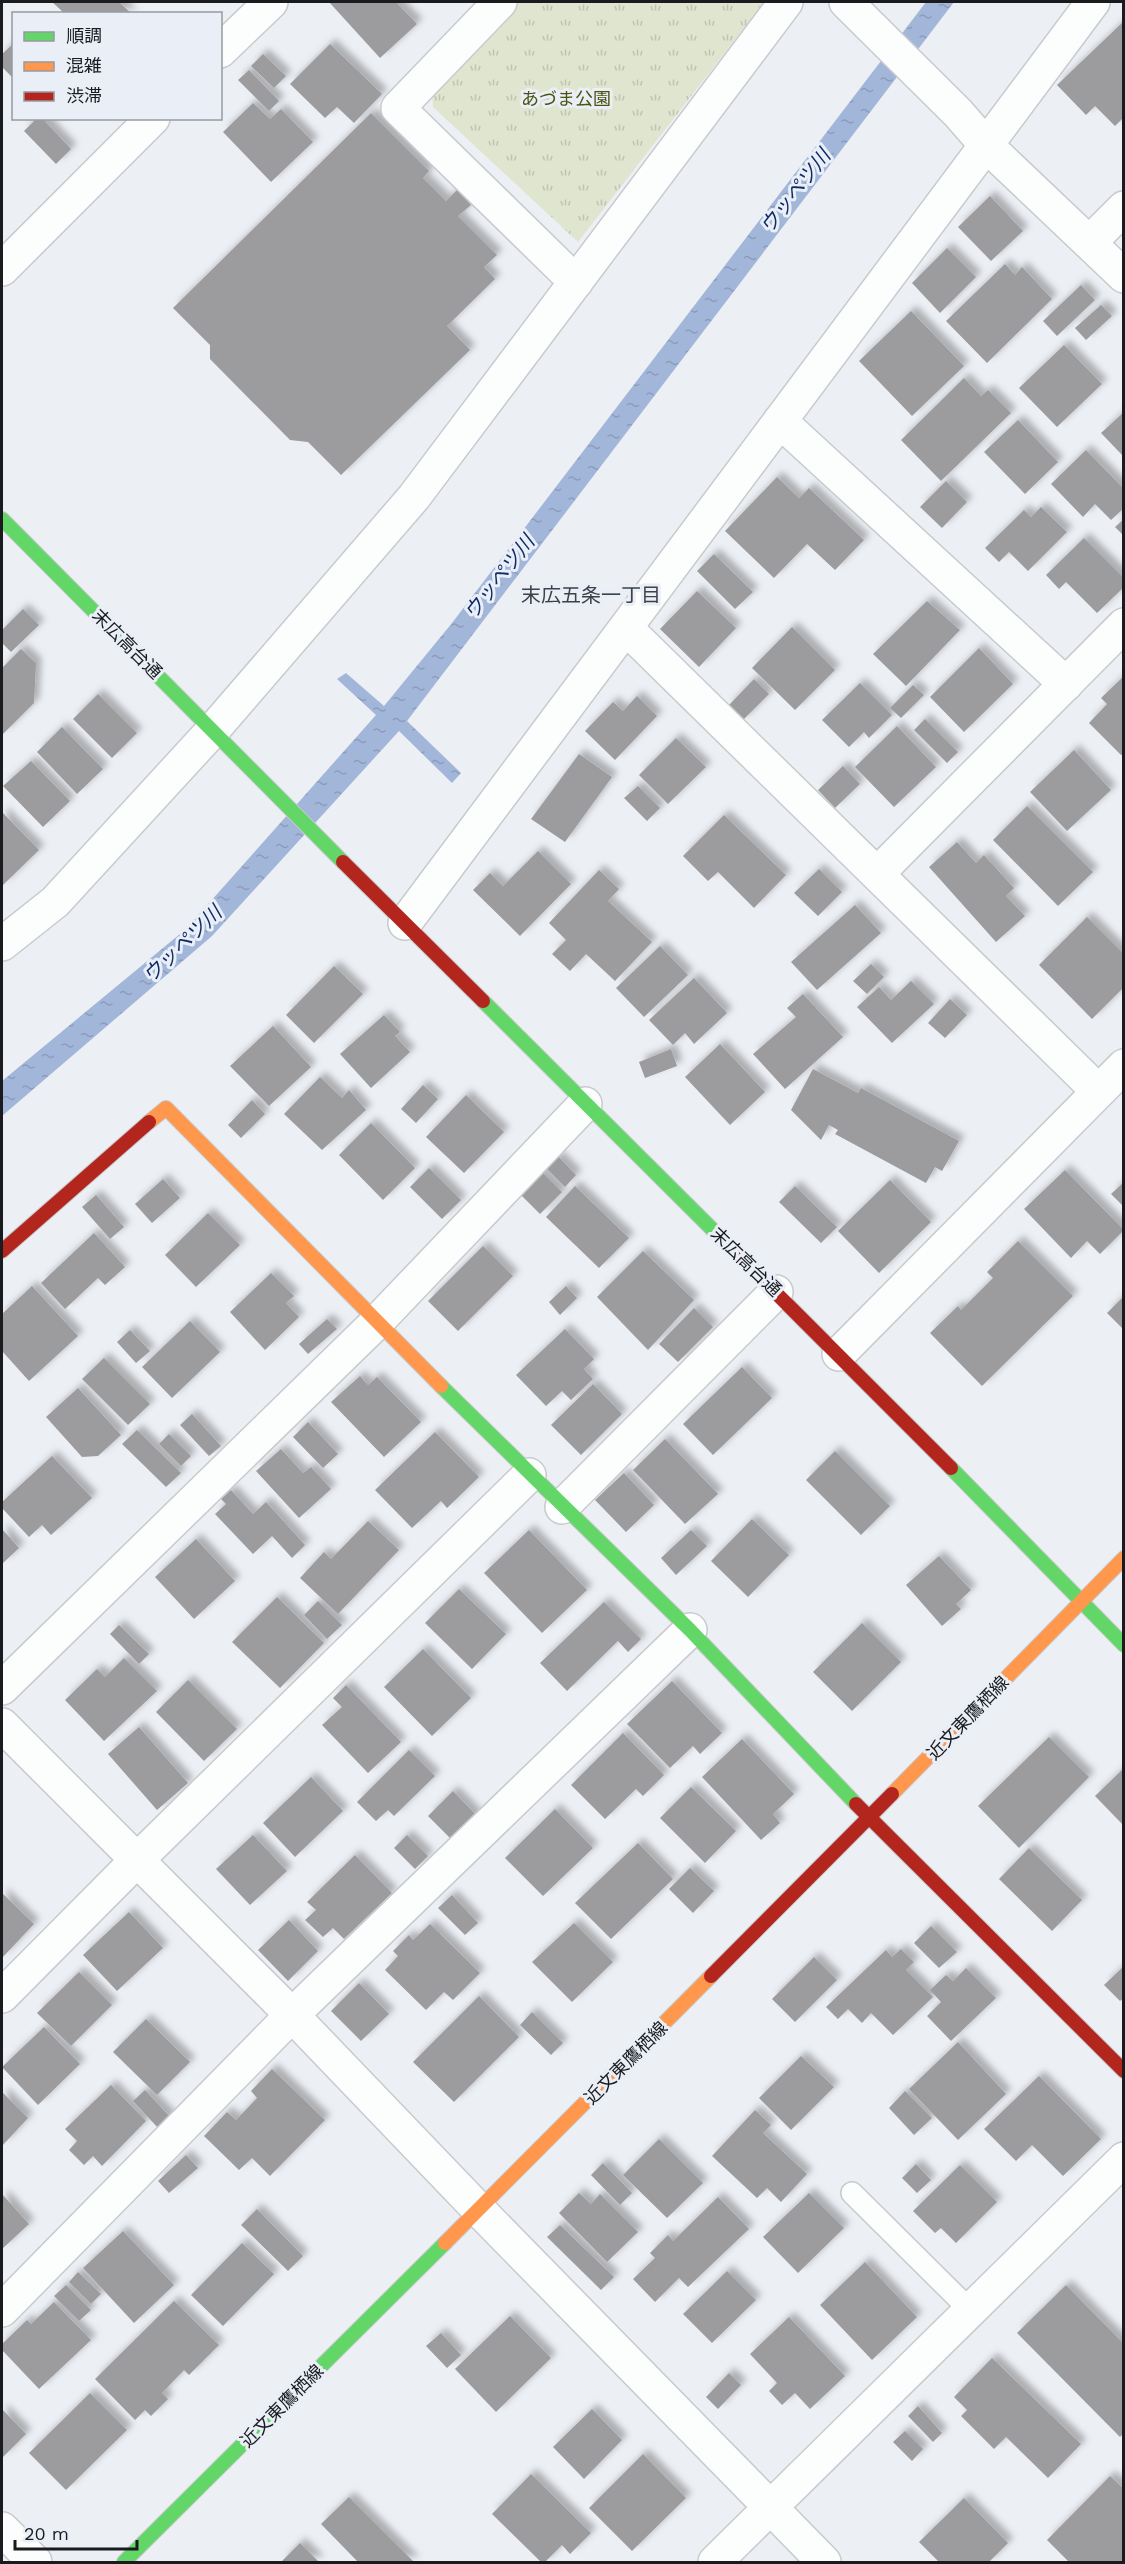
<svg xmlns="http://www.w3.org/2000/svg" width="1125" height="2564" viewBox="0 0 1125 2564" font-family="'Work Sans','Noto Sans JP',sans-serif">
	<defs>
		<pattern id="park-tufts" width="24" height="20" patternUnits="userSpaceOnUse" patternTransform="scale(1.5)"><rect width="24" height="20" fill="#e0e5cf"/><path d="M3 7l-1-3M5 7V3M7 7l1-3M15 17l-1-3M17 17v-4M19 17l1-3" fill="none" stroke="#c0c4b1"/></pattern>
		<pattern id="water-ripples" width="26" height="14" patternUnits="userSpaceOnUse" patternTransform="scale(1.5)"><rect width="26" height="14" fill="#a2b6da"/><path d="M2 4q2-2 4 0t4 0M15 11q2-2 4 0t4 0" fill="none" stroke="#8b9cbb"/></pattern>
		<filter id="shadow"><feDropShadow dx="5.5" dy="-5.5" stdDeviation="3" flood-color="#0004"/></filter>
	</defs>
	<rect width="100%" height="100%" fill="#eceff4"/>
	<!-- park -->
	<polygon fill="url(#park-tufts)" points="520,2 764,2 578,242 433,107 432,88"/>
	<!-- water -->
	<polygon fill="url(#water-ripples)" points="926,2 954,2 407,721 461,773 452,783 399,731 212,936 2,1116 2,1081 186,929 376,715 337,679 346,673 384,706 452,623"/>
	<!-- building -->
	<g fill="#9c9c9e" filter="url(#shadow)">
		<polygon points="52,2 119,2 132,14 61,14 63,12"/>
		<polygon points="329,2 396,2 417,24 380,58"/>
		<polygon points="1124,21 1124,120 1122,119 1115,126 1095,106 1086,115 1057,85"/>
		<polygon points="14,43 14,79 2,67 2,54"/>
		<polygon points="330,44 382,94 354,123 337,107 325,118 290,84"/>
		<polygon points="263,54 286,76 274,88 251,66"/>
		<polygon points="249,70 279,101 269,111 238,80"/>
		<polygon points="253,103 270,119 281,109 313,142 271,182 223,132"/>
		<polygon points="371,113 429,171 423,178 446,201 457,190 471,205 458,216 497,255 484,267 495,279 447,326 470,350 341,475 308,442 290,440 210,359 210,345 173,308"/>
		<polygon points="37,118 42,118 71,149 56,164 24,131"/>
		<polygon points="990,196 1023,231 991,261 958,227"/>
		<polygon points="947,248 976,277 940,313 912,283"/>
		<polygon points="1005,264 1015,275 1022,267 1052,299 987,363 946,321"/>
		<polygon points="1081,285 1095,300 1057,336 1043,321"/>
		<polygon points="1101,305 1112,316 1086,340 1075,328"/>
		<polygon points="911,311 964,366 912,416 859,361"/>
		<polygon points="1064,345 1102,384 1057,427 1019,388"/>
		<polygon points="964,378 981,396 988,390 1011,413 941,481 901,440"/>
		<polygon points="1124,412 1124,457 1101,433"/>
		<polygon points="1018,420 1058,462 1025,494 984,452"/>
		<polygon points="1086,450 1124,489 1124,508 1111,520 1095,504 1083,517 1051,484"/>
		<polygon points="777,477 799,498 809,488 864,540 835,570 807,544 774,578 725,531"/>
		<polygon points="946,481 967,502 942,528 920,507"/>
		<polygon points="1041,507 1067,532 1028,571 1009,552 999,562 985,548 1024,510 1031,517"/>
		<polygon points="1124,519 1124,536 1115,527"/>
		<polygon points="1084,538 1124,578 1124,587 1097,613 1066,582 1059,589 1046,575"/>
		<polygon points="714,554 753,592 735,609 697,571"/>
		<polygon points="697,591 736,628 699,667 660,629"/>
		<polygon points="927,601 960,630 906,686 873,654"/>
		<polygon points="23,609 39,625 11,652 2,643 2,630"/>
		<polygon points="792,627 835,670 795,710 752,668"/>
		<polygon points="979,648 1013,684 964,732 930,697"/>
		<polygon points="21,649 36,663 34,703 2,735 2,668"/>
		<polygon points="1124,676 1124,753 1121,755 1089,723 1107,704 1101,698"/>
		<polygon points="754,679 769,694 742,721 728,706"/>
		<polygon points="860,683 892,715 869,738 864,732 849,747 822,720"/>
		<polygon points="913,685 924,695 901,718 890,708"/>
		<polygon points="98,694 137,733 112,758 73,719"/>
		<polygon points="637,696 657,716 615,760 585,731 613,702 623,711"/>
		<polygon points="925,719 958,752 947,763 914,730"/>
		<polygon points="897,726 936,767 894,807 855,767"/>
		<polygon points="62,727 103,769 77,794 37,752"/>
		<polygon points="676,738 706,767 668,804 639,775"/>
		<polygon points="1074,750 1111,790 1067,831 1030,792"/>
		<polygon points="579,754 612,777 565,842 531,819"/>
		<polygon points="31,761 70,801 43,827 3,786"/>
		<polygon points="843,766 860,784 835,808 818,790"/>
		<polygon points="638,786 660,808 647,821 624,798"/>
		<polygon points="1027,806 1093,872 1058,906 993,840"/>
		<polygon points="2,812 39,850 2,886"/>
		<polygon points="724,815 786,875 754,908 718,872 708,881 683,856"/>
		<polygon points="957,842 976,863 984,855 1014,888 1006,896 1025,916 996,942 929,867"/>
		<polygon points="538,851 571,884 520,936 473,890 490,873 503,886"/>
		<polygon points="819,869 842,892 818,916 794,893"/>
		<polygon points="599,870 619,889 608,901 652,942 615,981 586,954 570,971 552,954 566,940 549,923"/>
		<polygon points="855,905 881,933 817,990 791,962"/>
		<polygon points="1087,917 1124,954 1124,987 1092,1019 1039,965"/>
		<polygon points="660,946 688,975 644,1017 616,988"/>
		<polygon points="871,964 884,977 867,994 853,981"/>
		<polygon points="334,966 363,994 314,1043 286,1015"/>
		<polygon points="694,978 727,1013 694,1044 685,1033 673,1045 649,1020"/>
		<polygon points="911,981 934,1004 892,1043 857,1007 879,987 891,1000"/>
		<polygon points="803,994 843,1037 785,1089 753,1054 796,1017 787,1008"/>
		<polygon points="950,999 967,1015 945,1038 928,1023"/>
		<polygon points="384,1015 400,1032 395,1036 410,1052 371,1088 340,1054"/>
		<polygon points="273,1026 311,1067 269,1106 230,1066"/>
		<polygon points="720,1044 765,1092 730,1125 685,1077"/>
		<polygon points="671,1049 677,1066 645,1078 639,1062"/>
		<polygon points="813,1069 858,1093 861,1088 959,1141 942,1171 935,1167 926,1183 835,1134 838,1130 829,1125 821,1140 791,1110"/>
		<polygon points="320,1077 342,1098 349,1090 366,1110 322,1150 284,1114"/>
		<polygon points="423,1085 438,1099 416,1123 401,1109"/>
		<polygon points="466,1095 504,1132 464,1173 426,1137"/>
		<polygon points="252,1100 265,1114 241,1138 228,1125"/>
		<polygon points="371,1123 415,1168 383,1200 339,1155"/>
		<polygon points="558,1156 576,1175 565,1187 546,1168"/>
		<polygon points="429,1168 461,1200 442,1219 410,1187"/>
		<polygon points="1065,1170 1124,1230 1100,1254 1087,1241 1071,1258 1024,1209"/>
		<polygon points="541,1171 562,1192 540,1214 519,1193"/>
		<polygon points="163,1179 180,1198 152,1223 135,1204"/>
		<polygon points="890,1180 931,1222 879,1273 838,1231"/>
		<polygon points="1124,1182 1124,1207 1111,1194"/>
		<polygon points="575,1186 629,1238 599,1268 546,1217"/>
		<polygon points="795,1186 837,1227 821,1243 779,1202"/>
		<polygon points="96,1195 124,1227 110,1239 82,1207"/>
		<polygon points="208,1213 240,1245 196,1287 165,1255"/>
		<polygon points="94,1233 125,1267 105,1285 98,1278 65,1309 41,1283"/>
		<polygon points="1018,1241 1073,1296 982,1386 930,1333 958,1306 961,1310 993,1278 987,1272"/>
		<polygon points="483,1246 513,1276 458,1331 428,1301"/>
		<polygon points="643,1251 694,1300 648,1350 597,1297"/>
		<polygon points="271,1273 294,1296 286,1303 299,1317 265,1350 230,1312"/>
		<polygon points="32,1286 78,1336 29,1381 2,1351 2,1314"/>
		<polygon points="566,1286 577,1298 560,1315 549,1302"/>
		<polygon points="1124,1296 1124,1330 1107,1313"/>
		<polygon points="694,1308 713,1327 678,1362 659,1344"/>
		<polygon points="327,1319 337,1329 308,1354 299,1344"/>
		<polygon points="190,1321 220,1352 172,1398 142,1367"/>
		<polygon points="565,1329 594,1359 584,1369 593,1379 571,1400 562,1391 546,1406 516,1375"/>
		<polygon points="130,1330 150,1351 136,1363 117,1342"/>
		<polygon points="104,1358 150,1404 128,1425 82,1379"/>
		<polygon points="742,1367 772,1398 713,1455 683,1424"/>
		<polygon points="360,1376 368,1385 377,1377 421,1422 384,1457 331,1402"/>
		<polygon points="593,1384 622,1414 581,1455 551,1425"/>
		<polygon points="78,1388 121,1435 98,1456 82,1457 46,1417"/>
		<polygon points="192,1414 221,1446 209,1456 180,1425"/>
		<polygon points="308,1422 338,1454 323,1468 293,1437"/>
		<polygon points="137,1430 181,1473 166,1487 122,1444"/>
		<polygon points="435,1432 479,1477 447,1508 441,1501 412,1528 375,1490"/>
		<polygon points="169,1434 191,1456 181,1466 159,1444"/>
		<polygon points="665,1439 718,1494 685,1524 633,1470"/>
		<polygon points="281,1449 303,1473 311,1467 331,1489 299,1518 256,1471"/>
		<polygon points="835,1451 890,1506 861,1535 806,1480"/>
		<polygon points="52,1456 92,1498 51,1535 42,1525 29,1537 2,1508 2,1502"/>
		<polygon points="624,1473 654,1505 626,1532 595,1500"/>
		<polygon points="231,1490 253,1514 266,1502 305,1545 292,1558 272,1536 253,1554 215,1514 226,1504 221,1499"/>
		<polygon points="752,1519 789,1555 748,1597 711,1561"/>
		<polygon points="368,1521 399,1550 338,1614 300,1578 324,1552 331,1559"/>
		<polygon points="2,1529 19,1548 2,1564"/>
		<polygon points="529,1530 587,1590 542,1633 484,1573"/>
		<polygon points="691,1530 707,1546 676,1575 661,1558"/>
		<polygon points="196,1539 235,1581 194,1619 155,1577"/>
		<polygon points="939,1556 971,1590 956,1604 961,1609 942,1626 906,1585"/>
		<polygon points="459,1589 506,1634 472,1669 425,1623"/>
		<polygon points="277,1597 324,1643 280,1688 232,1642"/>
		<polygon points="318,1601 342,1625 327,1639 304,1615"/>
		<polygon points="604,1602 641,1639 628,1652 618,1641 567,1691 540,1663"/>
		<polygon points="862,1623 901,1662 852,1711 813,1672"/>
		<polygon points="119,1625 149,1654 139,1664 110,1634"/>
		<polygon points="423,1649 471,1698 432,1736 384,1687"/>
		<polygon points="124,1658 157,1691 104,1741 65,1700 97,1669 105,1677"/>
		<polygon points="188,1680 237,1729 204,1761 156,1712"/>
		<polygon points="672,1681 722,1733 700,1754 693,1746 670,1768 627,1724"/>
		<polygon points="346,1685 401,1742 368,1773 322,1725 342,1707 333,1698"/>
		<polygon points="139,1727 188,1783 157,1810 108,1754"/>
		<polygon points="623,1733 664,1775 643,1796 636,1789 605,1819 571,1785"/>
		<polygon points="1049,1737 1089,1777 1019,1848 978,1806"/>
		<polygon points="742,1739 794,1794 773,1814 780,1823 761,1840 702,1777"/>
		<polygon points="409,1750 435,1776 394,1816 388,1810 376,1821 357,1802"/>
		<polygon points="1124,1768 1124,1826 1095,1796"/>
		<polygon points="311,1777 343,1811 295,1857 263,1823"/>
		<polygon points="691,1787 736,1831 705,1863 660,1818"/>
		<polygon points="453,1791 478,1817 453,1841 428,1816"/>
		<polygon points="555,1809 593,1848 543,1896 505,1858"/>
		<polygon points="253,1835 287,1871 250,1905 216,1869"/>
		<polygon points="407,1835 428,1856 415,1869 394,1848"/>
		<polygon points="638,1843 673,1879 611,1939 575,1903"/>
		<polygon points="1029,1848 1082,1900 1052,1931 999,1879"/>
		<polygon points="355,1855 392,1893 344,1939 333,1928 323,1937 305,1920 316,1910 307,1902"/>
		<polygon points="690,1868 714,1891 693,1913 669,1889"/>
		<polygon points="2,1893 34,1924 2,1958"/>
		<polygon points="452,1895 478,1923 465,1935 438,1908"/>
		<polygon points="129,1912 163,1948 117,1991 83,1955"/>
		<polygon points="289,1920 318,1951 288,1981 258,1950"/>
		<polygon points="574,1923 613,1962 572,2002 532,1962"/>
		<polygon points="430,1924 480,1973 453,2000 444,1992 426,2010 385,1970 398,1956 393,1951 409,1935 413,1940"/>
		<polygon points="931,1926 957,1952 939,1968 914,1943"/>
		<polygon points="901,1949 914,1962 906,1970 933,1997 893,2035 871,2013 862,2023 848,2009 838,2019 826,2007 886,1950 892,1957"/>
		<polygon points="814,1957 837,1980 795,2022 772,1999"/>
		<polygon points="1124,1966 1124,1998 1120,2001 1104,1985"/>
		<polygon points="966,1968 996,1998 951,2041 927,2016 941,2002 930,1990 946,1975 953,1981"/>
		<polygon points="79,1972 112,2005 71,2046 37,2013"/>
		<polygon points="359,1983 389,2014 361,2041 331,2011"/>
		<polygon points="479,1996 519,2037 454,2102 413,2062"/>
		<polygon points="532,2012 563,2043 551,2055 520,2025"/>
		<polygon points="146,2019 190,2062 157,2095 113,2052"/>
		<polygon points="44,2027 80,2064 38,2105 2,2067"/>
		<polygon points="958,2042 1006,2094 958,2140 909,2089"/>
		<polygon points="801,2056 834,2087 791,2130 759,2098"/>
		<polygon points="272,2069 325,2120 270,2176 252,2158 239,2170 204,2136 227,2112 236,2120 257,2098 251,2091"/>
		<polygon points="1039,2076 1101,2139 1063,2176 1032,2145 1016,2161 984,2129"/>
		<polygon points="111,2085 146,2121 102,2166 93,2156 84,2165 69,2150 77,2141 65,2129"/>
		<polygon points="145,2090 171,2118 159,2129 133,2101"/>
		<polygon points="905,2091 932,2118 914,2135 889,2108"/>
		<polygon points="2,2092 28,2118 2,2146"/>
		<polygon points="755,2110 771,2125 763,2133 807,2174 781,2202 767,2188 757,2198 712,2156"/>
		<polygon points="659,2139 703,2183 667,2218 623,2175"/>
		<polygon points="186,2155 198,2168 169,2193 158,2181"/>
		<polygon points="603,2163 632,2193 620,2205 591,2175"/>
		<polygon points="916,2164 931,2180 917,2193 902,2178"/>
		<polygon points="960,2165 997,2202 956,2243 941,2228 935,2233 913,2211"/>
		<polygon points="579,2193 591,2204 600,2194 638,2232 607,2262 559,2213"/>
		<polygon points="809,2193 844,2228 798,2273 763,2237"/>
		<polygon points="2,2194 29,2224 2,2249"/>
		<polygon points="718,2197 749,2229 688,2287 679,2278 655,2302 633,2279 655,2258 650,2253 668,2235 673,2241"/>
		<polygon points="257,2209 303,2256 288,2271 241,2225"/>
		<polygon points="560,2225 614,2277 601,2290 547,2237"/>
		<polygon points="123,2231 174,2285 134,2323 83,2268"/>
		<polygon points="242,2243 274,2274 223,2326 191,2295"/>
		<polygon points="865,2262 917,2317 872,2360 820,2305"/>
		<polygon points="727,2271 756,2300 712,2343 683,2314"/>
		<polygon points="78,2272 101,2294 91,2304 69,2282"/>
		<polygon points="66,2285 91,2310 79,2321 54,2296"/>
		<polygon points="1066,2285 1124,2344 1124,2433 1120,2437 1017,2333"/>
		<polygon points="174,2301 219,2345 189,2375 184,2370 162,2393 168,2399 151,2416 145,2410 135,2420 95,2379"/>
		<polygon points="54,2302 91,2340 39,2389 2,2350 2,2344 27,2320 31,2324"/>
		<polygon points="510,2316 551,2358 496,2412 455,2369"/>
		<polygon points="789,2317 845,2376 810,2409 795,2393 782,2405 769,2391 777,2383 750,2354"/>
		<polygon points="441,2333 461,2355 447,2368 426,2346"/>
		<polygon points="992,2358 1081,2444 1048,2478 1006,2437 994,2449 961,2416 967,2410 954,2397"/>
		<polygon points="729,2373 741,2385 718,2409 706,2397"/>
		<polygon points="90,2393 127,2430 66,2490 29,2453"/>
		<polygon points="918,2406 942,2433 933,2442 908,2416"/>
		<polygon points="2,2409 26,2434 2,2458"/>
		<polygon points="592,2409 622,2440 584,2479 553,2447"/>
		<polygon points="905,2431 923,2449 912,2461 893,2442"/>
		<polygon points="643,2454 686,2498 632,2551 589,2508"/>
		<polygon points="531,2474 591,2533 570,2554 562,2545 545,2562 541,2562 492,2514"/>
		<polygon points="1110,2476 1124,2489 1124,2562 1069,2562 1047,2540"/>
		<polygon points="349,2497 414,2562 358,2562 321,2524"/>
		<polygon points="964,2498 1008,2543 989,2562 939,2562 919,2542"/>
		<polygon points="300,2543 319,2562 281,2562"/>
	</g>
	<g fill="none" stroke-linecap="round" stroke-linejoin="round">
		<!-- lane casing -->
		<g stroke="#c8cace" stroke-width="24">
			<polyline id="lane" points="852,2193 970,2310"/>
		</g>
		<!-- street casing -->
		<g stroke="#c8cace" stroke-width="36">
			<g id="street">
				<polyline points="500,2 398,108 576,282"/>
				<polyline points="846,2 958,113 985,144 1124,276"/>
				<polyline points="220,51 271,2"/>
				<polyline points="1090,242 1124,208"/>
				<polyline points="2,269 153,118"/>
				<polyline points="780,421 1066,684"/>
				<polyline points="626,628 1098,1091"/>
				<polyline points="877,874 1124,625"/>
				<polyline points="405,923 1093,2"/>
				<polyline points="2,944 55,902 213,730 414,497 786,2"/>
				<polyline points="839,1354 1124,1066"/>
				<polyline points="562,1507 776,1292"/>
				<polyline points="2,1688 376,1323 585,1104"/>
				<polyline points="2,1725 292,2015 480,2211 824,2562"/>
				<polyline points="2,1996 137,1860 529,1475"/>
				<polyline points="2,2310 292,2015 690,1630"/>
				<polyline points="2,2529 35,2562"/>
				<polyline points="715,2562 1124,2159"/>
			</g>
		</g>
		<!-- fast casing -->
		<g stroke="#c8cace" stroke-width="16">
			<g id="fast">
				<polyline points="2,519 343,862"/>
				<polyline points="483,1001 732,1249"/>
				<polyline points="441,1386 690,1630 856,1804"/>
				<polyline points="951,1468 1124,1645"/>
				<polyline points="124,2562 445,2243"/>
			</g>
		</g>
		<!-- slow casing -->
		<g stroke="#c8cace" stroke-width="16">
			<g id="slow">
				<polyline points="149,1122 166,1108 441,1386"/>
				<polyline points="892,1794 1124,1558"/>
				<polyline points="445,2243 711,1976"/>
			</g>
		</g>
		<!-- jam casing -->
		<g stroke="#c8cace" stroke-width="16">
			<g id="jam">
				<polyline points="343,862 483,1001"/>
				<polyline points="732,1249 951,1468"/>
				<polyline points="2,1251 149,1122"/>
				<polyline points="856,1804 1124,2071"/>
				<polyline points="711,1976 892,1794"/>
			</g>
		</g>
		<!-- lane -->
		<use href="#lane" stroke="#fcfdfd" stroke-width="21"/>
		<!-- street -->
		<use href="#street" stroke="#fcfdfd" stroke-width="33"/>
		<!-- fast -->
		<use href="#fast" stroke="#63d668" stroke-width="14"/>
		<!-- slow -->
		<use href="#slow" stroke="#ff974d" stroke-width="14"/>
		<!-- jam -->
		<use href="#jam" stroke="#b3261e" stroke-width="14"/>
	</g>
	<g text-anchor="middle" stroke-width="6" stroke-linejoin="round" paint-order="stroke">
		<!-- park labels -->
		<g font-size="18" fill="#4d520f" stroke="#e9eef7">
			<text x="566" y="105">あづま公園</text>
		</g>
		<!-- street labels -->
		<g font-size="18" fill="#191b1e" stroke="#e9eef7">
			<text transform="translate(127 644) rotate(45)" y="6">末広高台通</text>
			<text transform="translate(746 1262) rotate(44)" y="6">末広高台通</text>
			<text transform="translate(968 1718) rotate(-46)" y="6">近文東鷹栖線</text>
			<text transform="translate(626 2063) rotate(-45)" y="6">近文東鷹栖線</text>
			<text transform="translate(282 2406) rotate(-45)" y="6">近文東鷹栖線</text>
		</g>
		<!-- water labels -->
		<g font-size="20" font-style="italic" fill="#0e2c66" stroke="#e9eef7">
			<text transform="translate(795 191) rotate(-52)" y="7">ウッペツ川</text>
			<text transform="translate(499 577) rotate(-52)" y="7">ウッペツ川</text>
			<text transform="translate(182 944) rotate(-44)" y="7">ウッペツ川</text>
		</g>
		<!-- neighbourhood labels -->
		<g font-size="20" fill="#3d4249" stroke="#e9eef7">
			<text x="591" y="602">末広五条一丁目</text>
		</g>
	</g>
	<!-- border -->
	<rect width="1125" height="2564" fill="none" stroke="#191b1e" stroke-width="6"/>
	<!-- legend -->
	<rect x="12" y="12" width="210" height="108" fill="#e9eef7" stroke="#969aa0" stroke-width="1.5"/>
	<rect x="24" y="32" width="30" height="9" fill="#63d668" stroke="#969aa0" stroke-width="1.5"/>
	<text x="66" y="42" font-size="18" fill="#191b1e">順調</text>
	<rect x="24" y="62" width="30" height="9" fill="#ff974d" stroke="#969aa0" stroke-width="1.5"/>
	<text x="66" y="72" font-size="18" fill="#191b1e">混雑</text>
	<rect x="24" y="92" width="30" height="9" fill="#b3261e" stroke="#969aa0" stroke-width="1.5"/>
	<text x="66" y="102" font-size="18" fill="#191b1e">渋滞</text>
	<!-- scale -->
	<path d="M15 2540v9h122v-9" fill="none" stroke="#191b1e" stroke-width="3"/>
	<text x="24" y="2540" font-size="18" fill="#191b1e" stroke="#e9eef7" stroke-width="4.5" paint-order="stroke">20 m</text>
</svg>
